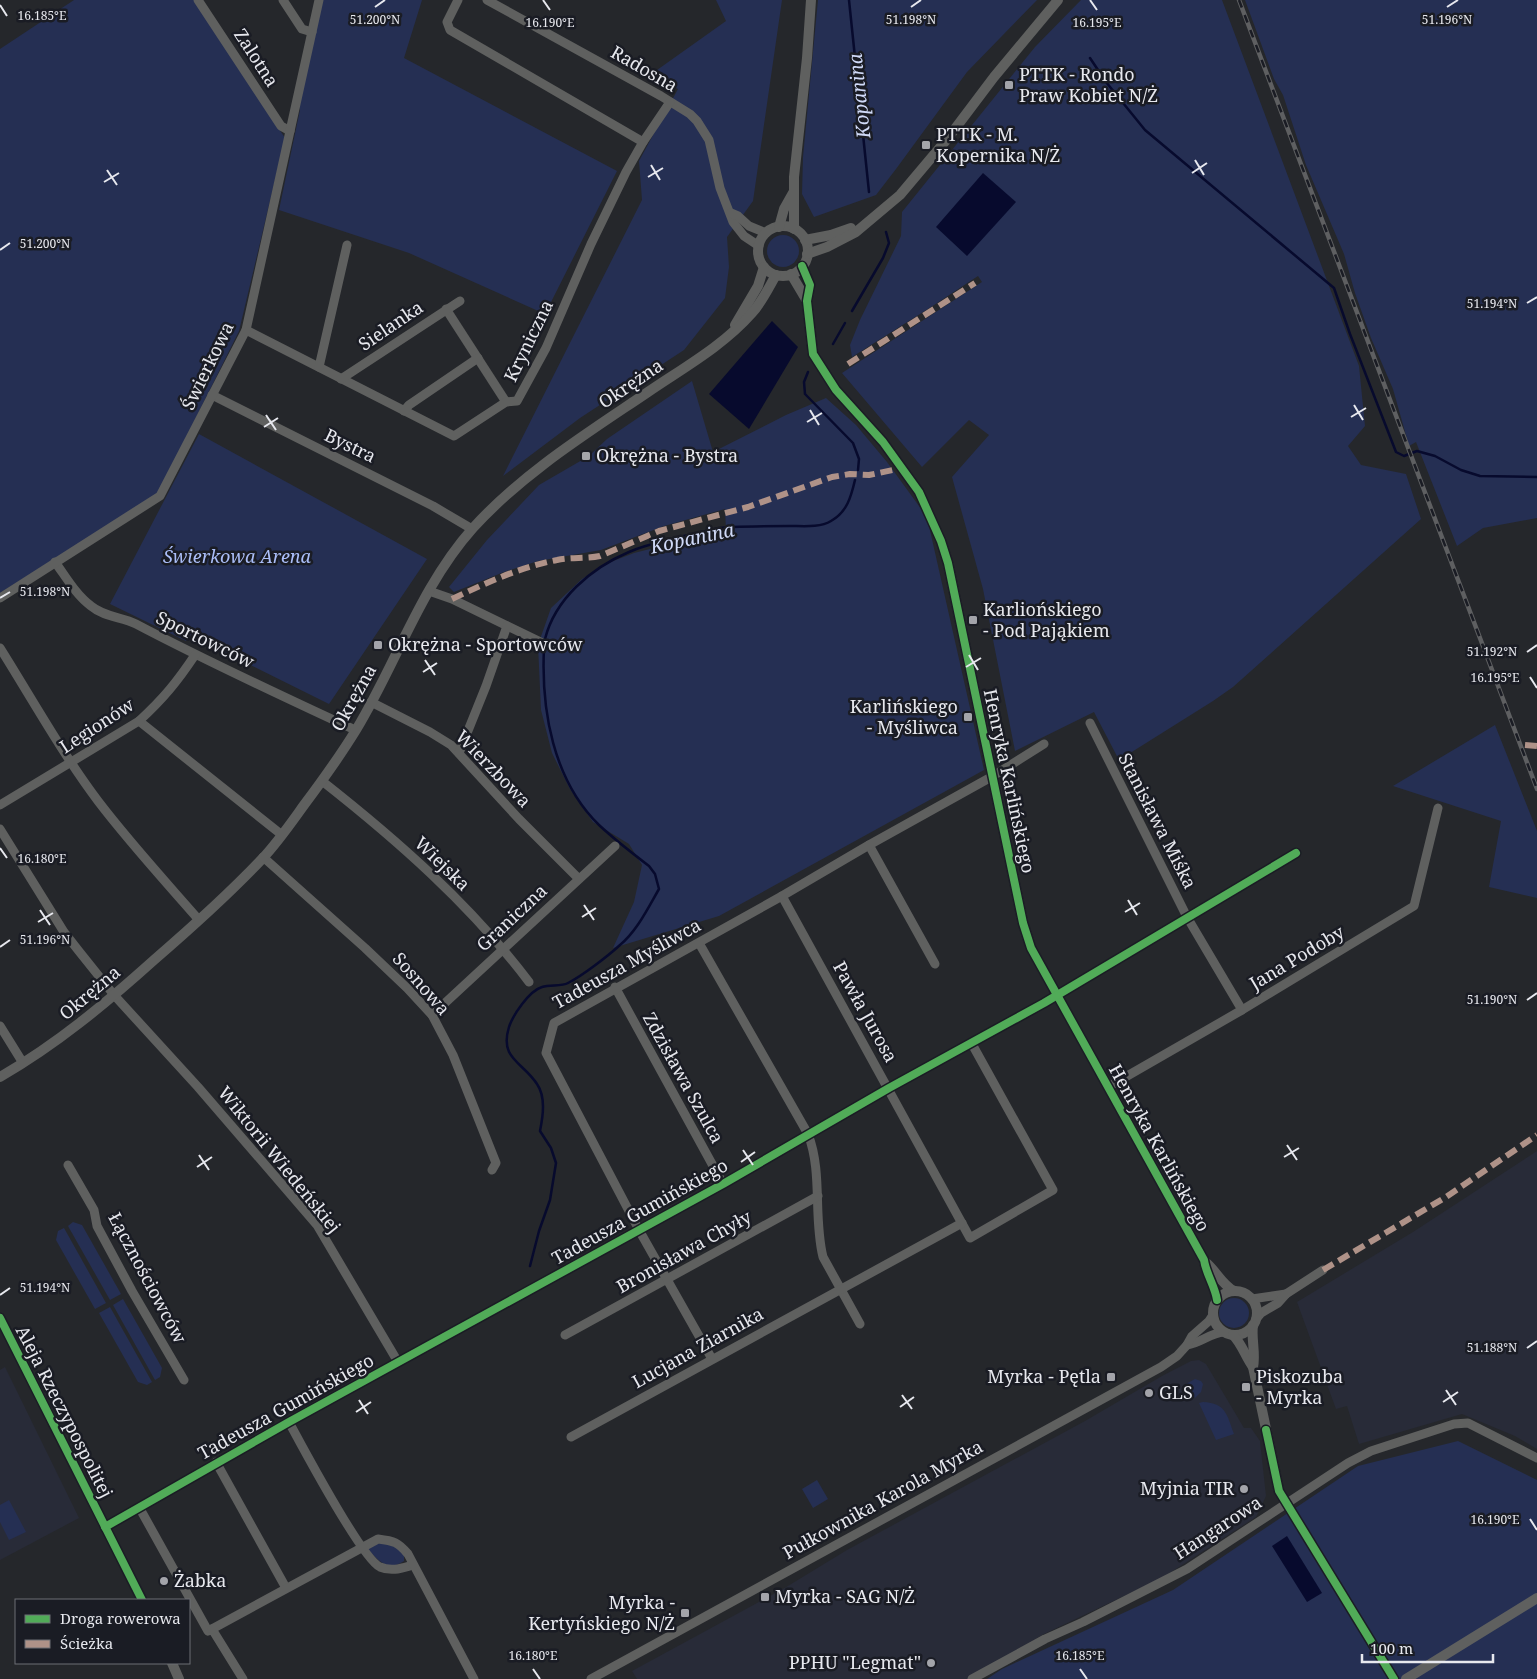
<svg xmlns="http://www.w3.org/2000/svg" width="1537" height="1679" viewBox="0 0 1537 1679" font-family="'Noto Serif',serif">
	<rect width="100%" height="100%" fill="#25272b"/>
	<!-- built -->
	<g fill="#282b38">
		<polygon points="1537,1151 1537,1449 1515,1436 1462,1414 1359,1444 1347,1406 1336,1409 1297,1302 1413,1232"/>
		<polygon points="1199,1360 1206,1364 1244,1428 1251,1428 1260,1441 1266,1496 1256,1517 1162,1578 1044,1634 968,1679 637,1679 632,1671 783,1589 847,1550 1085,1421 1162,1376 1191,1361"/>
		<polygon points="5,1367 79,1518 0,1560 0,1370"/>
	</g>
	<!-- green -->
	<g fill="#252f53">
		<polygon points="74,0 194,0 285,138 239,331 158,494 0,593 0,49"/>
		<polygon points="323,0 422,0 404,58 617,171 545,314 409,253 279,210 300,110 299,106"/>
		<polygon points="716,0 782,0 753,201 727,237 729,267 725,298 684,350 580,418 503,476 642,200 639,161 678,89 650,75 726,21"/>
		<polygon points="818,0 1037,0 967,72 896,169 876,195 814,217 802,194 803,157"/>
		<polygon points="1081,0 1222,0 1359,366 1365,426 1348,446 1361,465 1406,474 1421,519 1233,687 1213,701 1119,760 1094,712 1015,751 983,589 952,477 989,435 969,420 922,467 842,373 982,282 978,276 931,307 852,357 850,345 860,320 901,236 902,212 1035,47"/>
		<polygon points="1245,0 1537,0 1537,518 1483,528 1457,546 1416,442 1409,446 1393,389 1371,338 1355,293 1344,254 1306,165 1283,95 1274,79"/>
		<circle cx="783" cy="251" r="16"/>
		<polygon points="692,381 713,452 786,415 826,398 856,425 887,462 927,517 984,770 719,916 613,948 634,902 642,865 629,844 593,822 570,789 552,753 541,710 538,645 551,608 582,579 608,563 634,553 726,530 725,509 664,526 601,550 538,561 504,572 454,592 449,587 487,540 539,485 589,456 607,439"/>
		<polygon points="199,434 427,559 329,704 190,635 186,641 110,604"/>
		<polygon points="1495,725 1537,831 1537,898 1489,887 1501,821 1393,786"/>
		<polygon points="73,1222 82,1225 121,1294 110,1300 68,1226"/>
		<polygon points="64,1228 106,1303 95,1309 56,1240 58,1231"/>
		<circle cx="1234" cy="1313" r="15"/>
		<polygon points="123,1299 162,1368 160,1377 155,1380 113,1305"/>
		<polygon points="110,1307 152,1382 147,1385 138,1382 99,1313"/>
		<polygon points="1195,1379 1201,1381 1203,1384 1201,1392 1195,1398 1186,1384"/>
		<path d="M1203,1402C1226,1403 1227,1415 1234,1434L1216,1440L1199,1403Z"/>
		<polygon points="1458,1441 1537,1480 1537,1679 987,1679 1002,1669 1173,1590 1358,1466"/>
		<polygon points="817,1480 828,1499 813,1508 802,1489"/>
		<polygon points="9,1500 26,1532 9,1540 0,1522 0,1505"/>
		<path d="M381,1543L396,1547L404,1554V1561C388,1572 378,1561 368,1549L372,1545Z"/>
	</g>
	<!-- water -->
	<g fill="#070a2d">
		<polygon points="983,173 1016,202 967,256 936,227"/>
		<polygon points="772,321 798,347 749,429 709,394"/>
		<polygon points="1287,1536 1322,1593 1307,1602 1272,1546"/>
	</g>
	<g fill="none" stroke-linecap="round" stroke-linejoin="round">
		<!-- stream -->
		<g stroke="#070a2d" stroke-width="2.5">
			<polyline points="849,0 869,192"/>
			<polyline points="1090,58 1106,82 1145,130 1334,288 1350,334 1396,452 1404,456 1417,451 1435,456 1461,470 1480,476 1537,477"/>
			<polyline points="852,311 883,258 889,243 886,232"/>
			<polyline points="833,344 845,323"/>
			<polyline points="808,372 804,382 805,394 853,443 859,459 858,470"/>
			<path d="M545,639C555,599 591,568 629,552C646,544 666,541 684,536C700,533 716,527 733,527C752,526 771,526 790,526C802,526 820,528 831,521C847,512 851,497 855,480"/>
			<path d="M530,1266L539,1231L550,1200L556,1163L551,1148L540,1131C543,1116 546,1097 537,1084C523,1062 499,1059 509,1027C513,1015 529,991 542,987C550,984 561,987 568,983C582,976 608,956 620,945C637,931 648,908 659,889L655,874L649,866C632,853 615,840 599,825C553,780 541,710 544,648"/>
		</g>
		<!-- minor -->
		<g stroke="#5f605f" stroke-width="9">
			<polyline points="198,0 281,126 290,131"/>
			<polyline points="283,0 302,29 312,32"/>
			<polyline points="458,0 447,22 450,30 643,142"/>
			<polyline points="487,0 661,96 690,114 697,121 709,140 720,188 733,222 744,236 759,246"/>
			<polyline points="731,213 738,216 749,226 766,233"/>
			<polyline points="446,309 506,402"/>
			<polyline points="246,330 454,436 506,402 517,401 546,348 591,244 626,172 643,142 670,102"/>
			<polyline points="319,367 347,245"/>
			<polyline points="341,379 460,301"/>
			<polyline points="212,395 433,506 472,529"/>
			<polyline points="404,411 409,405 478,358"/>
			<path d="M55,562C66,577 76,595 91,606C104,617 122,617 136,624C208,662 282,696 355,730"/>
			<polyline points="429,591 452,599 553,648"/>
			<polyline points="0,598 160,496 246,330 319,0"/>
			<path d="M0,648C32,699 62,753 98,801C130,843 165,881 199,920"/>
			<polyline points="371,702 430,732 451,745 519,819 578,878"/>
			<polyline points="139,721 282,835"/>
			<polyline points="1090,723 1187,917 1242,1010"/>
			<polyline points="459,753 486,686 507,626"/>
			<path d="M322,781C397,840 471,905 529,982"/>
			<path d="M0,805L139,721C163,699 177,682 195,655"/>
			<polyline points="0,829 64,932 78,950 114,995 198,1087 317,1225 398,1362"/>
			<polyline points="869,845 935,964"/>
			<polyline points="263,857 365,948 407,988 432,1015 453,1055 496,1163 492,1170"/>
			<polyline points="782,896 970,1238 1053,1190 972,1044"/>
			<path d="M699,943L808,1134C823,1173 813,1217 823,1257L860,1324"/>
			<polyline points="615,987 723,1184"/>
			<polyline points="432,1015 615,846"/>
			<polyline points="0,1026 23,1063"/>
			<polyline points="1108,1087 1242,1010 1414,906 1438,808"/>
			<polyline points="68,1165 94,1210 97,1226 132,1291 184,1380"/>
			<polyline points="1252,1299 1286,1294"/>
			<polyline points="1256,1319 1261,1313 1278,1303 1286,1294 1323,1270"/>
			<polyline points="565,1335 818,1196"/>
			<path d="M1187,1345C1201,1343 1210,1333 1224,1332"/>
			<polyline points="712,1359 639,1230 546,1053 554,1023 782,896 869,845 993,776 1044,744"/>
			<path d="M289,1422C302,1446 362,1559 380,1567C392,1572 402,1568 413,1565"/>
			<polyline points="571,1437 962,1223"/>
			<polyline points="216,1462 286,1588"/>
			<polyline points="139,1507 208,1631 212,1629 243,1679"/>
			<polyline points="105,1527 289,1422 723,1184 889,1088 1044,1003 1296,853"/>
			<path d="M212,1629L378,1539C394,1541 398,1542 408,1554L474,1679"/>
			<polyline points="591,1679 1161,1367 1177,1356 1187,1345 1192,1336 1209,1321 1213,1315"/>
			<polyline points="972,1679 1045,1639 1083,1622 1187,1569 1348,1463 1371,1451 1454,1424 1468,1423 1537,1458"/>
		</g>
		<!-- tertiary -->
		<g stroke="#5f605f" stroke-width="10">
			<circle cx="783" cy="251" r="25"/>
			<polyline points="779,227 784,209 793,193"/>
			<polyline points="794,229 794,177 807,58 811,0"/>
			<polyline points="805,240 831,235 851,228"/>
			<polyline points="807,254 827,247 856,232 900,195 948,138 994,77 1058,0"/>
			<path d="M802,266L810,285L807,301L813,354L836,390L883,442L919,492L941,541L948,563L1023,923L1031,948L1204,1260C1206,1274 1215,1286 1217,1300"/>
			<polyline points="791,274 807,301"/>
			<polyline points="735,325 758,286 764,267"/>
			<path d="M0,1077C57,1044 105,1004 154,960C191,928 228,895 262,859C278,842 291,823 304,805C322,781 340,756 356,730C396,664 421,586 473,528C523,473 586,434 648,392C683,368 723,346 752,313C762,302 769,287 776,275"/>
			<path d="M1204,1261C1216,1270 1221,1284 1234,1291"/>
			<circle cx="1235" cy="1313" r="22"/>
			<polyline points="0,1318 142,1600"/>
			<path d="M1233,1335C1242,1344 1245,1356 1253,1367L1279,1491L1394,1679"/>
			<path d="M1253,1367C1256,1353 1251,1339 1253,1325"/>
			<polyline points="172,1663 179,1679"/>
			<polyline points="1406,1679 1537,1598"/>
		</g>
		<!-- rail casing -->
		<g stroke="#5e5f61" stroke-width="4.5">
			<polyline id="rail" points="1239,0 1537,789"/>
		</g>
		<!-- rail -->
		<use href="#rail" stroke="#1a1c24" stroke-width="2.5" stroke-dasharray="8" stroke-linecap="butt"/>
		<!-- quiet -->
		<g stroke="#af9288" stroke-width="6" stroke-dasharray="12 6" stroke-linecap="butt">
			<polyline points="848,364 975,283"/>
			<path d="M452,599C486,583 520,567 557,560C571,557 586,559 600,556L659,531L748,507L832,477L850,474L869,475L902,468"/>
			<polyline points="1525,745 1537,746"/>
			<polyline points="1323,1270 1446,1197 1537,1135"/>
		</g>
		<!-- cycleway casing -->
		<g stroke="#1a1c24" stroke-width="11">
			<g id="cycleway">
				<path d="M802,266L810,285L807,301L813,354L836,390L883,442L919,492L941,541L948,563L1023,923L1031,948L1204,1260C1206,1274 1215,1286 1217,1300"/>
				<polyline points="0,1318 142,1600"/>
				<polyline points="1266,1430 1279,1491 1394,1679"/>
				<polyline points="105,1527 289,1422 723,1184 889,1088 1044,1003 1296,853"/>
			</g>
		</g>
		<!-- cycleway -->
		<use href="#cycleway" stroke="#51ab58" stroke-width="8"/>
	</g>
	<!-- ticks -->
	<path fill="none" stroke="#e7e8ee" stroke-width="2" d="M543,0L550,10M1090,0L1097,10M0,5L7,16M375,7L385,0M911,7L921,0M1447,7L1458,0M1195,160L1204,175M651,165L660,180M107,170L117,185M1192,173L1207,163M648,177L663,168M104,182L119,173M0,250L10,243M1527,303L1537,297M1354,405L1363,420M810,410L819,425M266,415L276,430M1351,417L1366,408M807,422L822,413M264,427L278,418M0,598L10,592M1527,652L1537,645M969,655L978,670M425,660L435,675M966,667L981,658M423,672L437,663M1530,677L1537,688M0,848L7,858M1128,900L1137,915M584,905L594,920M40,910L50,925M1125,912L1140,903M582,917L596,908M38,922L53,913M0,947L10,940M1527,1000L1537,993M1287,1145L1297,1160M743,1150L753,1165M199,1155L209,1170M1284,1157L1299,1148M741,1162L755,1152M197,1167L212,1157M0,1295L10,1288M1527,1348L1537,1341M1446,1390L1456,1405M902,1395L912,1409M359,1400L368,1414M1443,1402L1458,1392M900,1407L914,1397M356,1412L371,1402M1530,1519L1537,1530M533,1669L540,1679M1080,1669L1087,1679"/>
	<!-- markers -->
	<g fill="#a3a4aa" stroke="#1a1c24" stroke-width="2">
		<rect x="1004" y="80" width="10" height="10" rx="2.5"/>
		<rect x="921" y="140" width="10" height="10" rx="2.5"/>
		<rect x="581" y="451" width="10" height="10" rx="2.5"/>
		<rect x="968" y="615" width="10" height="10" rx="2.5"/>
		<rect x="373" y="640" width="10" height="10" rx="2.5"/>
		<rect x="963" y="712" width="10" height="10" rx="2.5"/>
		<rect x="1106" y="1372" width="10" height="10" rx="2.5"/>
		<rect x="1241" y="1382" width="10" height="10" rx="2.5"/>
		<circle cx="1149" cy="1393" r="5"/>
		<circle cx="1244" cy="1489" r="5"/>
		<circle cx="164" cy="1581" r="5"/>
		<rect x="760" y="1592" width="10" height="10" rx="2.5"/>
		<rect x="680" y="1608" width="10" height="10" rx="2.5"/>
		<circle cx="931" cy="1663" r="5"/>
	</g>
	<g text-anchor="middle" stroke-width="5" stroke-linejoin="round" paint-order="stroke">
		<!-- street labels -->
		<g font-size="18" fill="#e7e8ee" stroke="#1a1c24">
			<text transform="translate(256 58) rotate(57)" y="6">Zalotna</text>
			<text transform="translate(644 69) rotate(30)" y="6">Radosna</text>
			<text transform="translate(391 326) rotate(-34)" y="6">Sielanka</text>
			<text transform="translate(529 341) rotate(-64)" y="6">Kryniczna</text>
			<text transform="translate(208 366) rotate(-64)" y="6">Świerkowa</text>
			<text transform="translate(631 384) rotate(-34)" y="6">Okrężna</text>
			<text transform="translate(350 446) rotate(26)" y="6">Bystra</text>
			<text transform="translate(205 640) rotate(26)" y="6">Sportowców</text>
			<text transform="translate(354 698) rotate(-61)" y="6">Okrężna</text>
			<text transform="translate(97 726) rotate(-33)" y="6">Legionów</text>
			<text transform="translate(493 769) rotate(46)" y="6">Wierzbowa</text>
			<text transform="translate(1009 781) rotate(78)" y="6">Henryka Karlińskiego</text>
			<text transform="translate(1157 821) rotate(63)" y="6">Stanisława Miśka</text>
			<text transform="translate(442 864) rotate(44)" y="6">Wiejska</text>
			<text transform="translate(512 918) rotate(-43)" y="6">Graniczna</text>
			<text transform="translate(1297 958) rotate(-31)" y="6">Jana Podoby</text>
			<text transform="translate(627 964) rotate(-29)" y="6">Tadeusza Myśliwca</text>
			<text transform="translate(421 984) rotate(49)" y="6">Sosnowa</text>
			<text transform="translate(90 993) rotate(-40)" y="6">Okrężna</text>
			<text transform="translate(865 1012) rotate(61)" y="6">Pawła Jurosa</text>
			<text transform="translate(683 1078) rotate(61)" y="6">Zdzisława Szulca</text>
			<text transform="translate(1159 1148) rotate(61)" y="6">Henryka Karlińskiego</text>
			<text transform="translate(279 1160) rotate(51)" y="6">Wiktorii Wiedeńskiej</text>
			<text transform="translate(640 1212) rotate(-29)" y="6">Tadeusza Gumińskiego</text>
			<text transform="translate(684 1252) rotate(-29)" y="6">Bronisława Chyły</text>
			<text transform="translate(147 1278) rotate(62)" y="6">Łącznościowców</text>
			<text transform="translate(698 1348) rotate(-29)" y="6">Lucjana Ziarnika</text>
			<text transform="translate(286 1407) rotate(-29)" y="6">Tadeusza Gumińskiego</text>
			<text transform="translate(64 1412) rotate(63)" y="6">Aleja Rzeczypospolitej</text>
			<text transform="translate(883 1500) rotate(-29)" y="6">Pułkownika Karola Myrka</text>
			<text transform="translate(1218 1528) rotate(-33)" y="6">Hangarowa</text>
		</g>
		<!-- poi labels -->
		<g font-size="18" fill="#e7e8ee" stroke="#1a1c24" text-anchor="start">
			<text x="1019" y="81">PTTK - Rondo<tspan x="1019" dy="21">Praw Kobiet N/Ż</tspan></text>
			<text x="936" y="141">PTTK - M.<tspan x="936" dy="21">Kopernika N/Ż</tspan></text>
			<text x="596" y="462">Okrężna - Bystra</text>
			<text x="983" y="616">Karliońskiego<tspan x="983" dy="21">- Pod Pająkiem</tspan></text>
			<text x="388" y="651">Okrężna - Sportowców</text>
			<text x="958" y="713" text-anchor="end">Karlińskiego<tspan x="958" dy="21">- Myśliwca</tspan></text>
			<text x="1101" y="1383" text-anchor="end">Myrka - Pętla</text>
			<text x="1256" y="1383">Piskozuba<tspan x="1256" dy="21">- Myrka</tspan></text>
			<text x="1159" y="1399">GLS</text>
			<text x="1234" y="1495" text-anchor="end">Myjnia TIR</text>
			<text x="174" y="1587">Żabka</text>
			<text x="775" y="1603">Myrka - SAG N/Ż</text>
			<text x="675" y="1609" text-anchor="end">Myrka -<tspan x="675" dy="21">Kertyńskiego N/Ż</tspan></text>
			<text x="921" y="1669" text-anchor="end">PPHU "Legmat"</text>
		</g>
		<!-- park labels -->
		<g font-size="18" font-style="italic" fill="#abbef8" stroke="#1a1c24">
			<text x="237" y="563">Świerkowa Arena</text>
		</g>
		<!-- water labels -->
		<g font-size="19" font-style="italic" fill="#d0daf8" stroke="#1a1c24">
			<text transform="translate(859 96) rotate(-96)" y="7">Kopanina</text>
			<text transform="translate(692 538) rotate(-12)" y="7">Kopanina</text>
		</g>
	</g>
	<g font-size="12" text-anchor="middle" fill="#e7e8ee" stroke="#1a1c24" stroke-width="5" stroke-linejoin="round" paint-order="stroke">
		<text x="42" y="20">16.185°E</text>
		<text x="375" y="24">51.200°N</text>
		<text x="911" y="24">51.198°N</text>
		<text x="1447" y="24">51.196°N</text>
		<text x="1097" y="27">16.195°E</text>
		<text x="550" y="27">16.190°E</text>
		<text x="45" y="248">51.200°N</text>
		<text x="1492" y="308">51.194°N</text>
		<text x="45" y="596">51.198°N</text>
		<text x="1492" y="656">51.192°N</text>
		<text x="1495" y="682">16.195°E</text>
		<text x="42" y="863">16.180°E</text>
		<text x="45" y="944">51.196°N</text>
		<text x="1492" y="1004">51.190°N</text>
		<text x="45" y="1292">51.194°N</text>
		<text x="1492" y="1352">51.188°N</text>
		<text x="1495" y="1524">16.190°E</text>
		<text x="533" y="1660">16.180°E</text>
		<text x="1080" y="1660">16.185°E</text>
	</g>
	<!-- legend -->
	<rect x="15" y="1599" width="175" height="65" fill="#1a1c24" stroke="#6c6e75"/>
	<rect x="25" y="1615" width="25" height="8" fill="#51ab58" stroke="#6c6e75"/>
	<text x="60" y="1624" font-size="15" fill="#e7e8ee">Droga rowerowa</text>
	<rect x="25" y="1640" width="25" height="8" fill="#af9288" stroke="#6c6e75"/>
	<text x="60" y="1649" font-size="15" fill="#e7e8ee">Ścieżka</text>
	<!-- scale -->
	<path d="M1362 1654v8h131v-8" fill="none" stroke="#e7e8ee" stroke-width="2.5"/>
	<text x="1370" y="1654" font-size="15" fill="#e7e8ee" stroke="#1a1c24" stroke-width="4" paint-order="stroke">100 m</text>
</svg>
